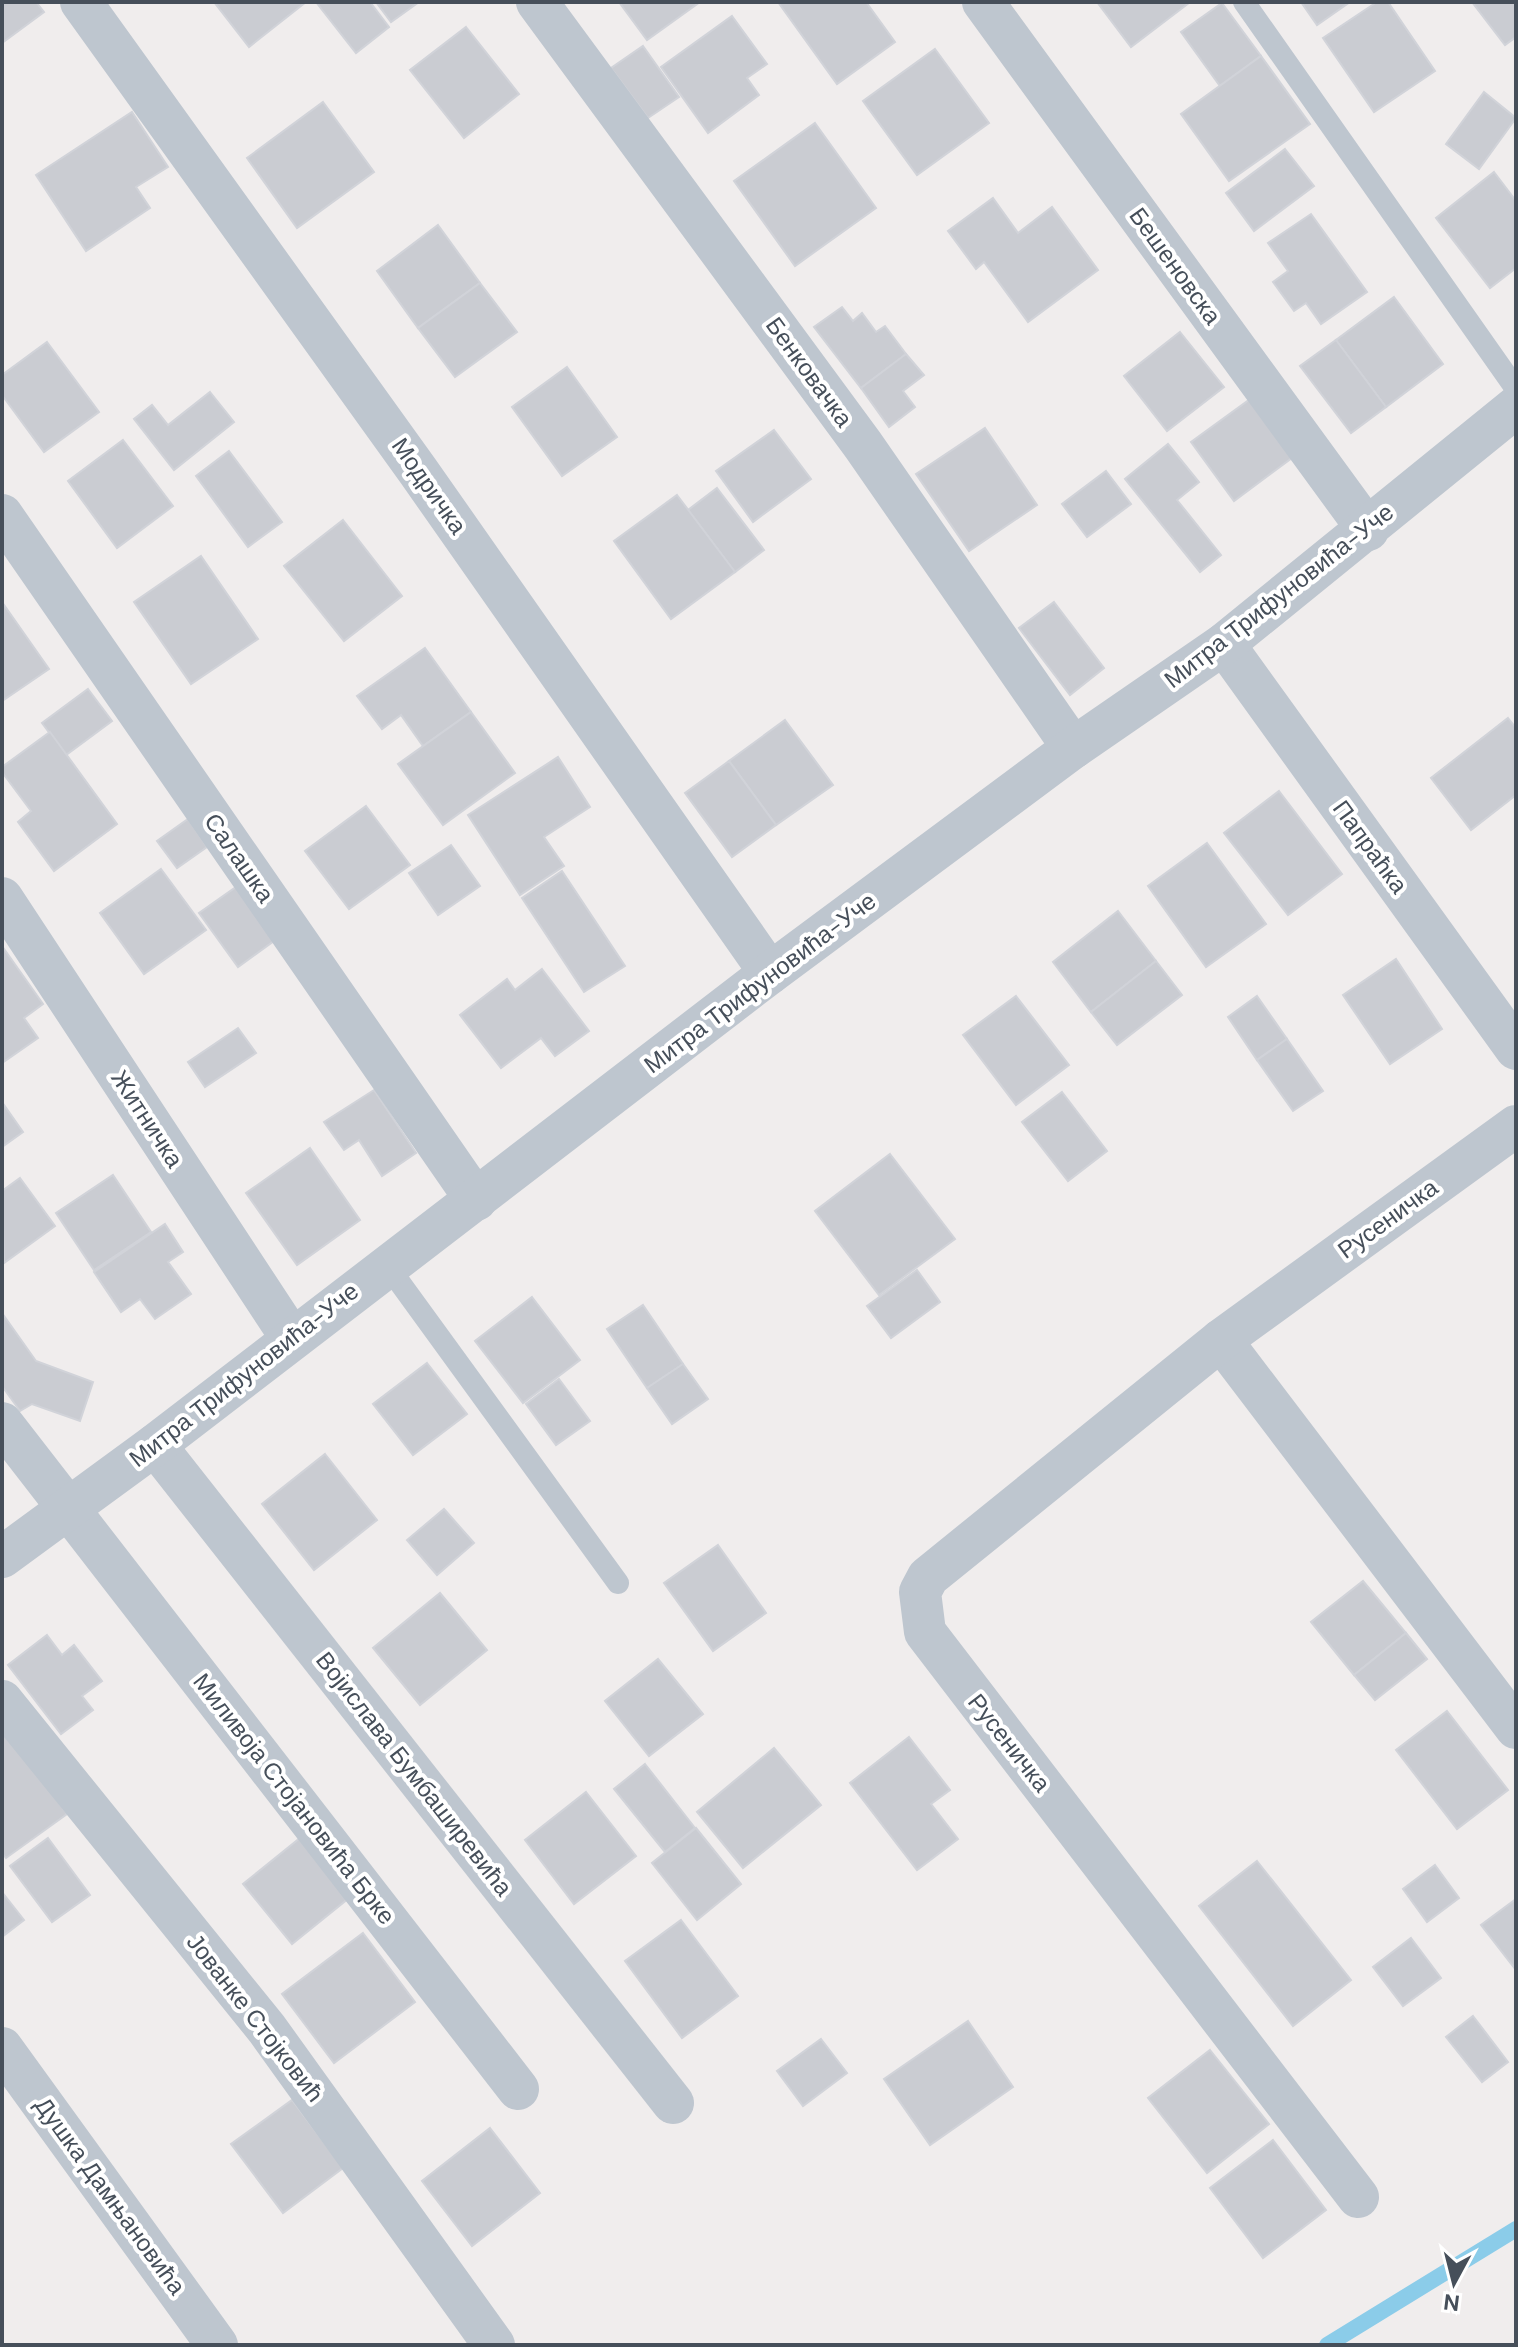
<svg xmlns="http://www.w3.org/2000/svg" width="1518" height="2347" viewBox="0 0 1518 2347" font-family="'DM Sans',sans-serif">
	<rect width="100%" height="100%" fill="#f0eded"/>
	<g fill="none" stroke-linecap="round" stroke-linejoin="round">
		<!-- stream -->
		<polyline stroke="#8bcce9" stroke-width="16" points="1327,2345 1516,2229"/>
	</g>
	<!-- building -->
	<g fill="#caccd2" stroke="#d1d3d9" stroke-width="2">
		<polygon points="2,2 36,2 44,12 2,43"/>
		<polygon points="214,2 306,2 249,47"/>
		<polygon points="316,2 370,2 389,27 356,53"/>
		<polygon points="376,2 419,2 391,22"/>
		<polygon points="619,2 700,2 647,40"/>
		<polygon points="778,2 866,2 895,42 837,84"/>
		<polygon points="1097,2 1188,2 1189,3 1131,47"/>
		<polygon points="1301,2 1350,2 1317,25"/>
		<polygon points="1377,2 1388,2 1435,71 1374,112 1323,38"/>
		<polygon points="1472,2 1516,2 1516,37 1505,45"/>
		<polygon points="1222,3 1261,56 1220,86 1181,32"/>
		<polygon points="732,16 767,64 747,78 759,95 708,133 661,67"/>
		<polygon points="466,27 519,94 464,138 410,70"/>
		<polygon points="643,46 679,97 648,118 611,68"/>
		<polygon points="935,49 989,123 917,175 863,101"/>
		<polygon points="1261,56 1310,124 1229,181 1181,114"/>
		<polygon points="1484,92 1516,118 1479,169 1446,144"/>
		<polygon points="323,102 374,172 297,228 247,158"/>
		<polygon points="132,112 168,167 136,187 150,208 86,251 36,175"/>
		<polygon points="815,123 876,208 795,266 734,181"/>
		<polygon points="1285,149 1314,186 1254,231 1226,193"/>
		<polygon points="1494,172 1516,201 1516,268 1490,288 1436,218"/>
		<polygon points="993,198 1018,233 1052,207 1098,270 1028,322 984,262 976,269 948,231"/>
		<polygon points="1311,214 1367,292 1321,324 1306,303 1294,311 1273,282 1288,271 1268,243"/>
		<polygon points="438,225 480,283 418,328 377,271"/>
		<polygon points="480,283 517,332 455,377 418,328"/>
		<polygon points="1394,297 1443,364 1386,407 1336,340"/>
		<polygon points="842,307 853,321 862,313 876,332 885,326 906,354 861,388 814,327"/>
		<polygon points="1180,332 1224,387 1167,431 1124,376"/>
		<polygon points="1336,340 1386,407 1351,433 1300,366"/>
		<polygon points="47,342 99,412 44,452 2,395 2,375"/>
		<polygon points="906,354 924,375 903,391 915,407 889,427 861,388"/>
		<polygon points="567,367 617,437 562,476 512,407"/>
		<polygon points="210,392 234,422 174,470 134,419 152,405 168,425"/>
		<polygon points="1253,397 1296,455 1234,501 1191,442"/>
		<polygon points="985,428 1037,505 969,551 916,474"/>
		<polygon points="774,430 811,479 753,522 716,471"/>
		<polygon points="123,440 173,506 117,548 68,481"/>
		<polygon points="1168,444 1199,482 1177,500 1221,555 1200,572 1125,479"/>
		<polygon points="229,451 282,522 248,547 196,476"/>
		<polygon points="1106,471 1131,504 1087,537 1062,504"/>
		<polygon points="717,488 764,550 735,572 688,510"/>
		<polygon points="677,495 735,572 671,619 614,541"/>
		<polygon points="343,520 402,596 344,641 284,566"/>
		<polygon points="201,556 258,639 191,684 134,602"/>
		<polygon points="2,602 49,669 2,701"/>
		<polygon points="1054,602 1104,668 1070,695 1019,628"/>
		<polygon points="425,648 471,712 423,746 401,715 382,729 357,696"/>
		<polygon points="88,689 112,721 66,755 42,723"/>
		<polygon points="471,712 515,773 443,825 398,764"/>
		<polygon points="1508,718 1516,728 1516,795 1471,830 1431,778"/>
		<polygon points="785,720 833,785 776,825 729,761"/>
		<polygon points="50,732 117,824 54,871 18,822 31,811 2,772 2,767"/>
		<polygon points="558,757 590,807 544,837 564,866 520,895 468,815"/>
		<polygon points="729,761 776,825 732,857 685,793"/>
		<polygon points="1279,791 1342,874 1288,915 1224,833"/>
		<polygon points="366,806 410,865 349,909 305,851"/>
		<polygon points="188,819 207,847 177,868 157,841"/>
		<polygon points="1207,843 1266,924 1206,967 1148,886"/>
		<polygon points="451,845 480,886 438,915 409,873"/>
		<polygon points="161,869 206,930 144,974 100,913"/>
		<polygon points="562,871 625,966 584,992 522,898"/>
		<polygon points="236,887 274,941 238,967 199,913"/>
		<polygon points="1118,911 1156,961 1091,1012 1053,962"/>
		<polygon points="2,946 43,1004 24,1018 38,1038 2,1063"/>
		<polygon points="1396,959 1442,1029 1390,1064 1343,995"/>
		<polygon points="1156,961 1182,995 1117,1045 1091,1012"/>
		<polygon points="542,969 589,1031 555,1056 541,1038 501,1068 460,1015 507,979 515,990"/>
		<polygon points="1016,996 1069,1065 1016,1105 963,1035"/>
		<polygon points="1257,996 1287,1039 1257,1060 1228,1017"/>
		<polygon points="238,1028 256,1053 205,1087 188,1062"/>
		<polygon points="1287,1039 1323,1091 1293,1111 1257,1060"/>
		<polygon points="374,1090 416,1153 382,1176 359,1140 344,1150 324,1122"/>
		<polygon points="1062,1092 1107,1151 1068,1181 1022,1122"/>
		<polygon points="2,1102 23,1132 2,1147"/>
		<polygon points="310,1148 360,1220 297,1265 246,1193"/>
		<polygon points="890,1154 955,1239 879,1295 815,1211"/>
		<polygon points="113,1175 151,1232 94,1270 56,1213"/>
		<polygon points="20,1178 55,1226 4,1263 2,1191"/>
		<polygon points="165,1224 183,1252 168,1262 191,1294 155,1319 140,1299 121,1312 94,1272"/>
		<polygon points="917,1270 940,1302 891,1338 867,1306"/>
		<polygon points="532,1297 580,1360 523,1403 475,1341"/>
		<polygon points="643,1305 683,1364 647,1388 607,1329"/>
		<polygon points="2,1313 36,1361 93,1382 80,1421 32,1404 20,1411 2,1386"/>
		<polygon points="427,1363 467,1414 413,1455 373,1404"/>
		<polygon points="683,1364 708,1399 672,1424 647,1388"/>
		<polygon points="559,1379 590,1421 556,1445 526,1404"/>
		<polygon points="325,1454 377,1520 314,1570 262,1504"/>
		<polygon points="444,1509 474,1543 437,1575 407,1540"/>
		<polygon points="718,1545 766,1613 713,1651 664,1583"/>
		<polygon points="1363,1581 1406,1633 1354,1675 1311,1622"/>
		<polygon points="440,1593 487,1650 420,1705 373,1648"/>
		<polygon points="1406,1633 1427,1659 1375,1700 1354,1675"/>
		<polygon points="47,1635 62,1655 74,1645 102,1681 82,1696 93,1710 61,1734 8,1665"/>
		<polygon points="658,1659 703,1714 649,1756 605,1701"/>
		<polygon points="1447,1711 1508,1790 1457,1829 1396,1750"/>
		<polygon points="2,1727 67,1814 6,1858 2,1853"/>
		<polygon points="909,1737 950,1790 931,1804 958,1839 917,1870 850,1783"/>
		<polygon points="774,1748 821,1805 743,1868 697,1812"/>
		<polygon points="645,1764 695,1828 665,1852 614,1789"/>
		<polygon points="586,1792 636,1856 574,1904 525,1840"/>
		<polygon points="696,1828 741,1884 697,1920 652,1863"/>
		<polygon points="48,1838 90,1895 52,1922 10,1866"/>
		<polygon points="300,1838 349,1898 292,1944 243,1884"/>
		<polygon points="1257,1861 1351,1980 1293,2026 1199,1906"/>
		<polygon points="1435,1865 1459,1898 1427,1922 1403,1889"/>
		<polygon points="2,1892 24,1920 2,1937"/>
		<polygon points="1516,1899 1516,1970 1481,1925"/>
		<polygon points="681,1920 738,1996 682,2038 625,1961"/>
		<polygon points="363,1933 415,2002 334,2063 282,1994"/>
		<polygon points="1411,1938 1441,1978 1403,2006 1373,1967"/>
		<polygon points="1473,2016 1508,2062 1482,2082 1446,2037"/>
		<polygon points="968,2021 1013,2087 930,2145 884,2079"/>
		<polygon points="821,2039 847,2073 803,2106 777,2071"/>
		<polygon points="1210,2050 1269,2124 1207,2173 1148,2098"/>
		<polygon points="292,2100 343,2168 283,2213 231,2144"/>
		<polygon points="490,2128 540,2193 472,2246 422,2181"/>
		<polygon points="1273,2140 1326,2210 1263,2258 1210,2188"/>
	</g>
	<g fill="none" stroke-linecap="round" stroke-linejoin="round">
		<!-- service -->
		<g stroke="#bec6cf" stroke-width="22">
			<polyline points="1244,2 1516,389"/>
			<polyline points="387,1265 618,1583"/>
		</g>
		<!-- minor -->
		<g stroke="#bec6cf" stroke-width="42">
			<polyline points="81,2 418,471 770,973"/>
			<polyline points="537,2 863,445 1073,748"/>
			<polyline points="983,2 1368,530"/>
			<polyline points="2,515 476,1200"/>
			<polyline points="1224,644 1516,1049"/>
			<polyline points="2,898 292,1339"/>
			<polyline points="1221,1340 1516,1728"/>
			<polyline points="2,1423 518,2089"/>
			<polyline points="155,1445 673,2103"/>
			<polyline points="2,1557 155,1445 770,973 1073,748 1224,644 1516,407"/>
			<polyline points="2,1701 267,2029 494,2345"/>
			<polyline points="2,2048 217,2345"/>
			<polyline points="1358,2197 925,1632 920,1592 928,1577 1221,1340 1516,1126"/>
		</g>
	</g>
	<g text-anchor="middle" stroke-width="8" stroke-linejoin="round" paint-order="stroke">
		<!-- street labels -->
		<g font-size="24" fill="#464f5a" stroke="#fff">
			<text transform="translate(1175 266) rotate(54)" y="8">Бешеновска</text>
			<text transform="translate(809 372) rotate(54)" y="8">Бенковачка</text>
			<text transform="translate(429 486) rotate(55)" y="8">Модричка</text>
			<text transform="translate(1279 596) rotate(-38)" y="8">Митра Трифуновића-Уче</text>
			<text transform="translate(1370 847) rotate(54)" y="8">Папраћка</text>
			<text transform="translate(239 858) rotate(55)" y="8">Салашка</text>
			<text transform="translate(760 983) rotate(-37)" y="8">Митра Трифуновића-Уче</text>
			<text transform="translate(147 1119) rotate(57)" y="8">Житничка</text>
			<text transform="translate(1388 1219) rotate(-36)" y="8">Русеничка</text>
			<text transform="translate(244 1375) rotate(-38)" y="8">Митра Трифуновића-Уче</text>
			<text transform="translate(1009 1743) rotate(52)" y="8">Русеничка</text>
			<text transform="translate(414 1774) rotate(52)" y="8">Војислава Бумбаширевића</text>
			<text transform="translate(294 1799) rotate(52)" y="8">Миливоја Стојановића Брке</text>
			<text transform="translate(255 2018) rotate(52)" y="8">Јованке Стојковић</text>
			<text transform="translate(110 2196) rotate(54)" y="8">Душка Дамњановића</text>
		</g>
	</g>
	<!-- border -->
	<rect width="1518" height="2347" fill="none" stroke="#464f5a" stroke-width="8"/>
	<!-- north arrow -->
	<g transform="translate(1454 2283) rotate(187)" stroke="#ffffff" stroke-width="6" paint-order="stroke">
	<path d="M0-6L14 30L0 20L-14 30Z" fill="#464f5a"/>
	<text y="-12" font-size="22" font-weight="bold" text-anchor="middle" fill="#464f5a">N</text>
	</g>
</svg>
